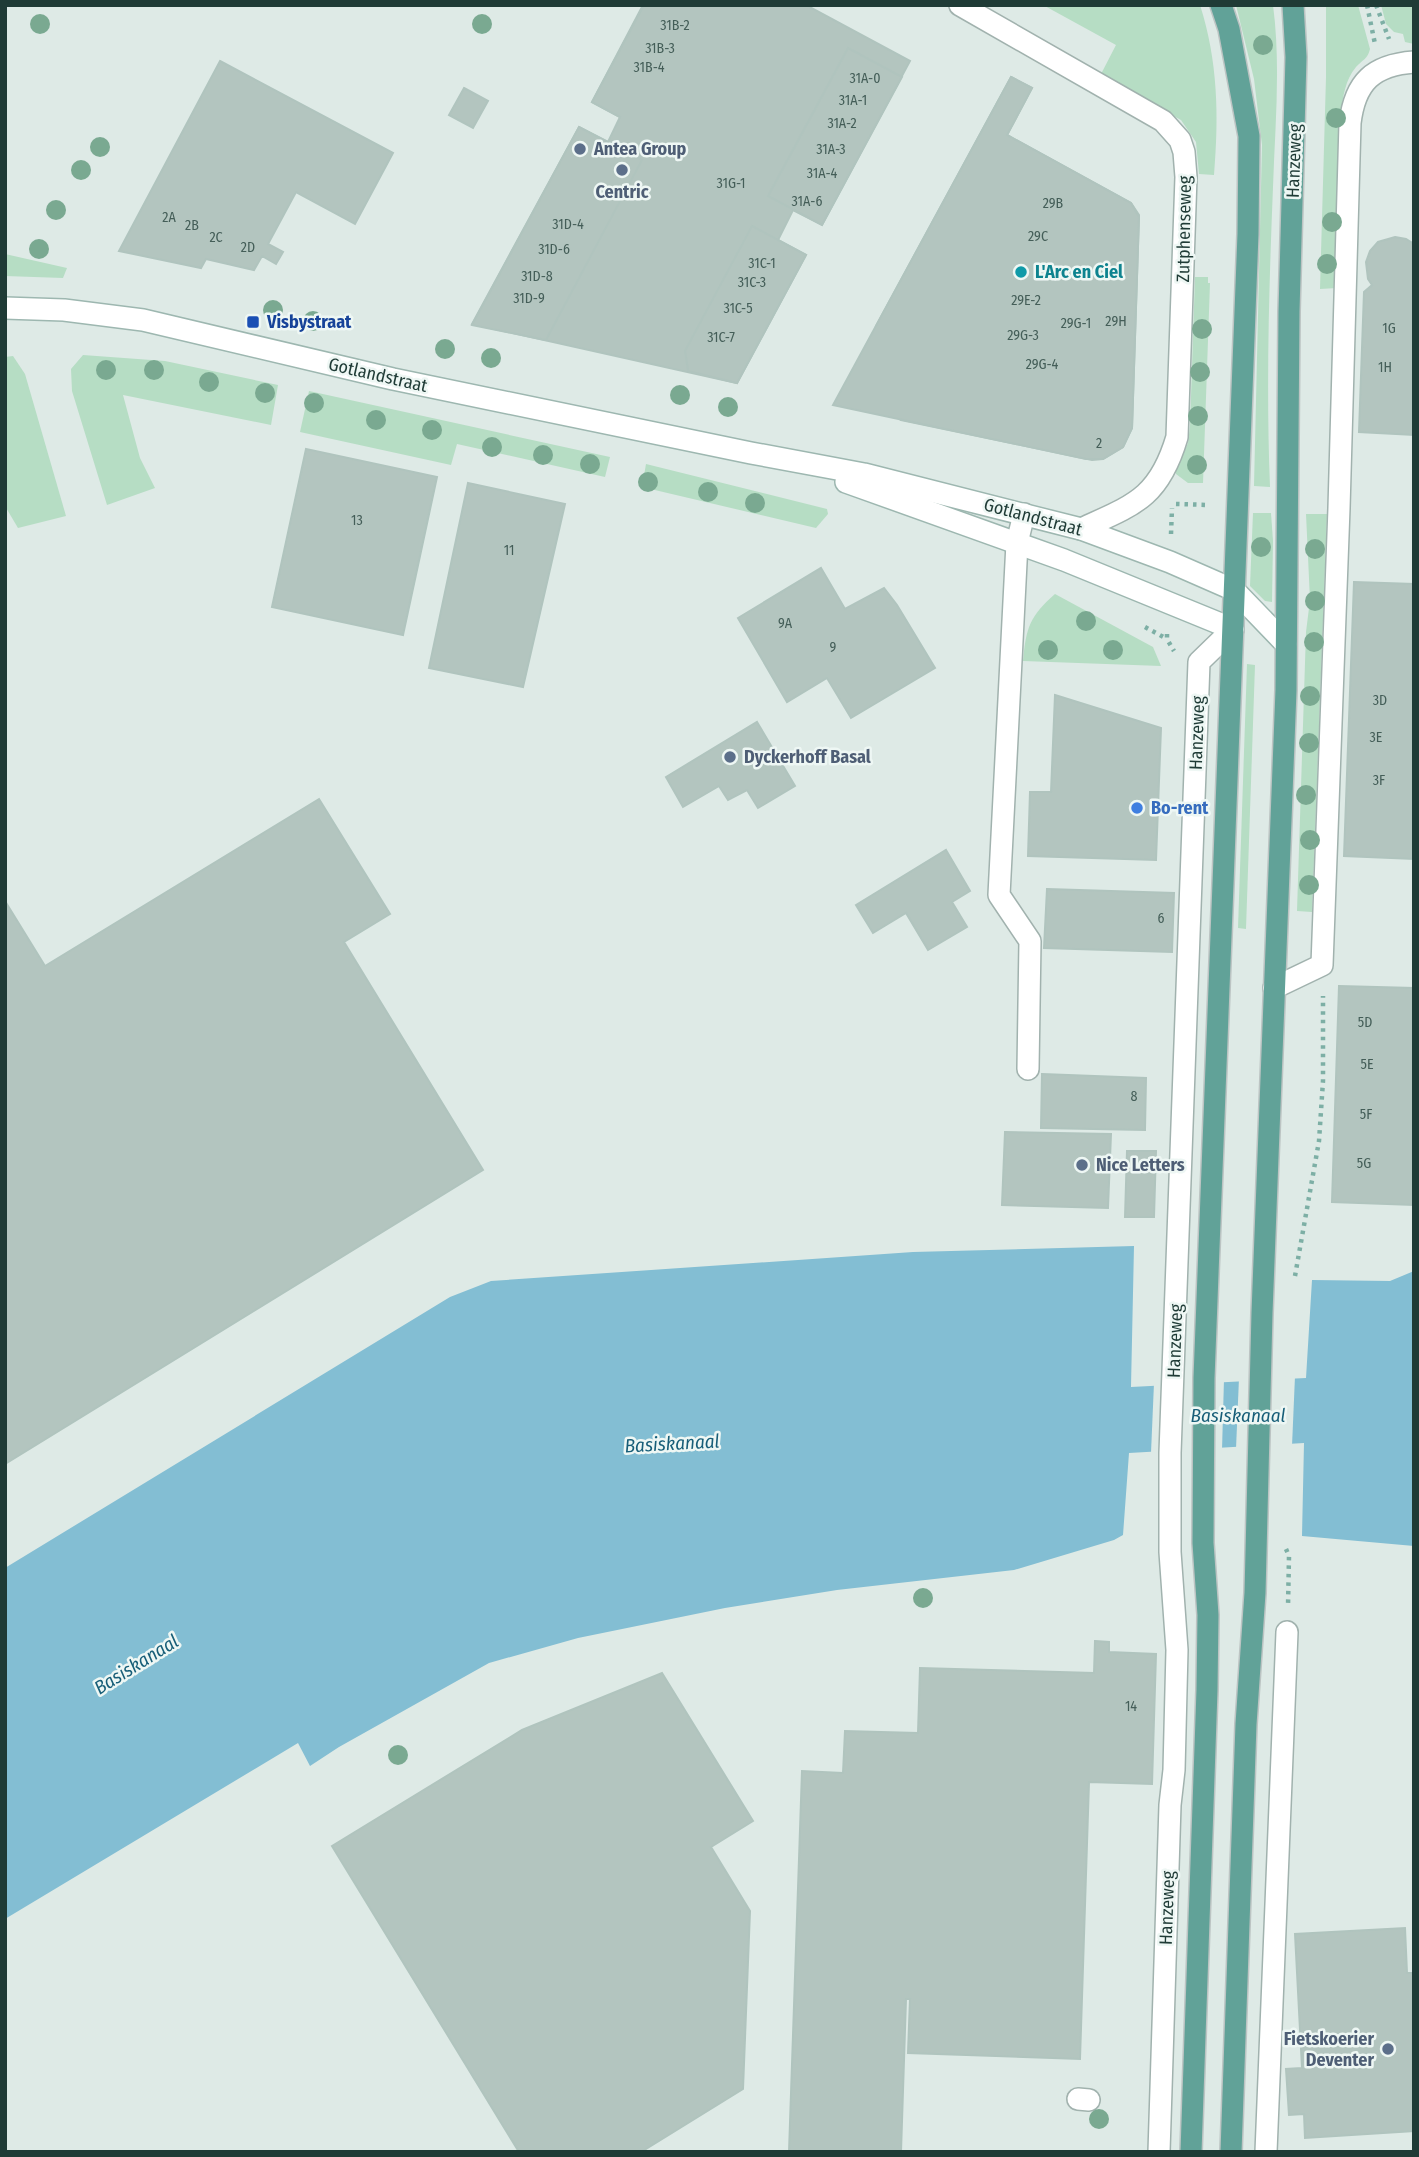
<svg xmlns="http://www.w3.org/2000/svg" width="1419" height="2157" viewBox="0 0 1419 2157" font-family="'Fira Sans Condensed',sans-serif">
	<rect width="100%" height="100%" fill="#deeae6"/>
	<!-- green -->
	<g fill="#b6ddc4">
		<path d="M1043,5H1200C1218,61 1219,117 1214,175L1199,174L1196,142L1181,120L1100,76L1116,45Z"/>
		<path d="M1236,5H1273C1281,65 1275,127 1273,187C1269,287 1266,387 1270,487L1254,486L1262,145L1254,79Z"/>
		<path d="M1326,5H1358L1370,49C1368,59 1362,60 1356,67C1345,80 1343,97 1341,113L1337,288L1320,289L1326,77Z"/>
		<polygon points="1381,5 1414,5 1414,44 1405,42 1403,34 1394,32 1386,24"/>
		<polygon points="5,254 67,268 63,278 5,276"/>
		<polygon points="1195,277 1208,277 1208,283 1210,283 1203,483 1188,483 1176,474 1176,471 1188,443 1190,426"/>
		<polygon points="83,355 165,361 278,385 271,425 123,395 140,458 155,488 107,505 72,391 71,369"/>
		<polygon points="13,356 25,374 66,516 18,528 5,506 5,357"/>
		<polygon points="309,391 610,457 605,477 457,444 451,465 300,432"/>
		<polygon points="646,464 827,509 828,514 816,528 642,487"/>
		<polygon points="1253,513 1271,513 1273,541 1272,602 1265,601 1250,586"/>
		<polygon points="1306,514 1327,514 1312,912 1297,911 1306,632 1310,600"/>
		<path d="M1055,594L1153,647L1161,666L1023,661C1026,627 1030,616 1055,594Z"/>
		<polygon points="1247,664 1255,665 1246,929 1238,928"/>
	</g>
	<!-- water -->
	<polygon fill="#83bed3" points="1134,1246 1131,1387 1306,1378 1312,1280 1390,1281 1414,1271 1414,1546 1302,1536 1304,1443 1129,1453 1123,1535 1114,1540 1014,1570 837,1590 725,1608 578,1638 489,1663 339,1747 310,1766 298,1743 5,1919 5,1568 450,1297 491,1281 913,1252"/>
	<!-- pier -->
	<g fill="#deeae6">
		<polygon points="1295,1376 1292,1446 1236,1449 1239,1378"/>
		<polygon points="1224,1379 1222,1450 1151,1453 1154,1383"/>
	</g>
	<!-- building -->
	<g fill="#b3c5bf" stroke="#b0c4be" stroke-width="2">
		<polygon points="643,5 725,5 655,136 592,102"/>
		<polygon points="644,5 806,5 910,61 822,225 793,210 778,240 806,255 737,383 472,324 579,127 608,142 620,117 592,102"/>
		<polygon points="848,48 902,77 822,225 768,196"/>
		<polygon points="220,61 393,153 355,224 296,192 268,244 283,252 276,264 262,256 254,270 206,259 201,268 119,251"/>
		<polygon points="1011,77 1032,88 1007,135 1131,203 1139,215 1132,428 1123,447 1103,459 1092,460 901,420 935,357 876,326"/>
		<polygon points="1011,77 1032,88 1007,135 1131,203 1139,217 1132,428 1123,447 1103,459 1086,459 833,405"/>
		<polygon points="464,88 488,101 473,128 449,115"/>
		<polygon points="579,127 642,160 546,340 472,325"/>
		<polygon points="752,226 806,255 737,383 688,371 685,351"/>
		<polygon points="1395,237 1406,239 1414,244 1414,435 1359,432 1364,292 1372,285 1368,279 1366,262 1370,251 1378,242"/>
		<polygon points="306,449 437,477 403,635 272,607"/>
		<polygon points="468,483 565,504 523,687 429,668"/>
		<polygon points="821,568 845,609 884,588 897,605 935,668 851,718 827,678 787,702 738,618"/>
		<polygon points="1354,582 1414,584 1414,859 1344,856"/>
		<polygon points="1055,695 1161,728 1156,860 1028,856 1030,792 1051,792"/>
		<polygon points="757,722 795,786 758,808 747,790 728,800 719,786 683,807 666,777"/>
		<polygon points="319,799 390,914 344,942 483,1170 5,1464 5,901 45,966"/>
		<polygon points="946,850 970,891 952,902 967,927 928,950 906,913 873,933 856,905"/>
		<polygon points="1047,889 1174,893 1172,952 1044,948"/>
		<polygon points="1339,986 1414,988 1414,1205 1332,1202"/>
		<polygon points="1042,1074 1146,1078 1145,1130 1041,1128"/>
		<polygon points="1005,1132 1111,1134 1108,1208 1002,1205"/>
		<polygon points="1127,1151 1156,1151 1154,1217 1125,1217"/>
		<polygon points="1095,1641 1109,1642 1109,1652 1156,1654 1152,1784 1089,1782 1080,2059 908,2053 910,1999 906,1999 901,2152 789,2152 802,1771 843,1773 845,1731 918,1733 920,1668 1094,1673"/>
		<polygon points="662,1673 753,1821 711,1847 750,1911 743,2089 641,2152 519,2152 332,1846 522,1730"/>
		<polygon points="1405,1928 1407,1973 1414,1973 1414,2131 1305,2138 1304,2114 1289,2115 1286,2069 1302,2068 1295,1934"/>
	</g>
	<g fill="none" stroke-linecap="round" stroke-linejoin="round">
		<!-- lane casing -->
		<g stroke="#a1b2ae" stroke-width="24">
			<polyline id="lane" points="1078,2099 1089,2100"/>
		</g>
		<!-- street casing -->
		<g stroke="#a1b2ae" stroke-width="24">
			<g id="street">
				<path d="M960,5L1163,121L1180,140L1184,152L1186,177L1177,437C1159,498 1134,505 1081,529"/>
				<polyline points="1024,514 1017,543 999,895 1030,941 1028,1069"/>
				<path d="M1274,988L1322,965L1339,508L1350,123C1355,82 1373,65 1414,62"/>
				<polyline points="1159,2152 1170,1805 1174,1770 1177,1650 1170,1552 1170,1453 1199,662 1233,629"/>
				<polyline points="1266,2152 1287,1632"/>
			</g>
		</g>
		<!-- secondary casing -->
		<g stroke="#9db7b0" stroke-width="24">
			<g id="secondary">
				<polyline points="5,308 64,310 143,320 393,379 751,453 864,474 1081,529 1170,562 1234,590 1286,644"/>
				<polyline points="846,482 1064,560 1233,629"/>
			</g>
		</g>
		<!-- primary casing -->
		<g stroke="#bcc4c3" stroke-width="24">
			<g id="primary">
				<polyline points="1191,2152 1207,1690 1208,1615 1203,1543 1204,1378 1248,234 1249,136 1229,29 1221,5"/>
				<polyline points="1231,2152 1246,1724 1255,1593 1262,1313 1286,690 1289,312 1296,57 1293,5"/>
			</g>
		</g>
		<!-- path -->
		<g stroke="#7dafa5" stroke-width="4.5" stroke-dasharray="3.5 5" stroke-linecap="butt">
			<polyline points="1367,5 1375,44"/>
			<polyline points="1376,5 1389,39"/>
			<polyline points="1176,504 1209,505"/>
			<polyline points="1171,534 1172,508"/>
			<polyline points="1145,627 1167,639"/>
			<polyline points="1167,634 1167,639 1174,651"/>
			<polyline points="1295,1276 1319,1141 1323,1081 1323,996"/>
			<polyline points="1286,1549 1289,1556 1288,1607"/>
		</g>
		<!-- lane -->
		<use href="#lane" stroke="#fff" stroke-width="21"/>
		<!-- street -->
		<use href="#street" stroke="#fff" stroke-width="21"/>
		<!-- secondary -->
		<use href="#secondary" stroke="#fff" stroke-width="21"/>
		<!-- primary -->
		<use href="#primary" stroke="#61a298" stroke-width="21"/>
	</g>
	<!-- trees -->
	<g fill="#7aa991">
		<circle cx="40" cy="24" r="10"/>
		<circle cx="482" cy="24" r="10"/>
		<circle cx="1263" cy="45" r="10"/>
		<circle cx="1336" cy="118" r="10"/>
		<circle cx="100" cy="147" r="10"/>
		<circle cx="81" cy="170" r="10"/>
		<circle cx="56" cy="210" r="10"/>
		<circle cx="1332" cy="222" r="10"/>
		<circle cx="39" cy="249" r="10"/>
		<circle cx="1327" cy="264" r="10"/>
		<circle cx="273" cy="310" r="10"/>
		<circle cx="313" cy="321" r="10"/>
		<circle cx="1202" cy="329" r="10"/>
		<circle cx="445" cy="349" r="10"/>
		<circle cx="491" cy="358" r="10"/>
		<circle cx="106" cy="370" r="10"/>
		<circle cx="154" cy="370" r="10"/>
		<circle cx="1200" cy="372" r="10"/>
		<circle cx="209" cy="382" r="10"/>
		<circle cx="265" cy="393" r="10"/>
		<circle cx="680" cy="395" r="10"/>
		<circle cx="314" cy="403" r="10"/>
		<circle cx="728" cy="407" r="10"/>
		<circle cx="1198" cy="416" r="10"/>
		<circle cx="376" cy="420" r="10"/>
		<circle cx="432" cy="430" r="10"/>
		<circle cx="492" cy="447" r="10"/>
		<circle cx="543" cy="455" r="10"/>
		<circle cx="590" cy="464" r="10"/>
		<circle cx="1197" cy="465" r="10"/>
		<circle cx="648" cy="482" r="10"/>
		<circle cx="708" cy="492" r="10"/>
		<circle cx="755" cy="503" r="10"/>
		<circle cx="1261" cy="547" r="10"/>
		<circle cx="1315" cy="549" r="10"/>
		<circle cx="1315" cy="601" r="10"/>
		<circle cx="1086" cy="621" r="10"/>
		<circle cx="1314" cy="642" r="10"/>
		<circle cx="1048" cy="650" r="10"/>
		<circle cx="1113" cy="650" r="10"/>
		<circle cx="1310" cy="696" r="10"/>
		<circle cx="1309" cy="743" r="10"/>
		<circle cx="1306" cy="795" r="10"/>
		<circle cx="1310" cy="840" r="10"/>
		<circle cx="1309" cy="885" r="10"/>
		<circle cx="923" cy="1598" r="10"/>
		<circle cx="398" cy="1755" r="10"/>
		<circle cx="1099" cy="2119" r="10"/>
	</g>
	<!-- markers -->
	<g fill="#5c6f8a" stroke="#eef7f4" stroke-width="2.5">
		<circle cx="580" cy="149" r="7"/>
		<circle cx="622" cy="170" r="7"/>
		<circle cx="730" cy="757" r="7"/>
		<circle cx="1082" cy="1165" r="7"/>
		<circle cx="1388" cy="2049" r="7"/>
	</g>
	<circle fill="#0f9aa8" stroke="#eef7f4" stroke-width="2.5" cx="1021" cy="272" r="7"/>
	<rect fill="#1a4fb4" stroke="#eef7f4" stroke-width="2.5" x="246" y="315" width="14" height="14" rx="3.5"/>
	<circle fill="#3f7fe0" stroke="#eef7f4" stroke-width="2.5" cx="1137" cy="808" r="7"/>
	<g text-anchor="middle" stroke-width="5" stroke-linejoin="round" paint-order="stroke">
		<!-- number labels -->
		<g font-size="14" fill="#445e58">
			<text x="675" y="30">31B-2</text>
			<text x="660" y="53">31B-3</text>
			<text x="649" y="72">31B-4</text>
			<text x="865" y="83">31A-0</text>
			<text x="853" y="105">31A-1</text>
			<text x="842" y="128">31A-2</text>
			<text x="831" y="154">31A-3</text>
			<text x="822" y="178">31A-4</text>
			<text x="731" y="188">31G-1</text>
			<text x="807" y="206">31A-6</text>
			<text x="1053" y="208">29B</text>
			<text x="169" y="222">2A</text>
			<text x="568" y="229">31D-4</text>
			<text x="192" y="230">2B</text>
			<text x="1038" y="241">29C</text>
			<text x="216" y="242">2C</text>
			<text x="248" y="252">2D</text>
			<text x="554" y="254">31D-6</text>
			<text x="762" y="268">31C-1</text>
			<text x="537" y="281">31D-8</text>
			<text x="752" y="287">31C-3</text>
			<text x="529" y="303">31D-9</text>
			<text x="1026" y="305">29E-2</text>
			<text x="738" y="313">31C-5</text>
			<text x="1116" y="326">29H</text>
			<text x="1076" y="328">29G-1</text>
			<text x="1389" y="333">1G</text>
			<text x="1023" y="340">29G-3</text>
			<text x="721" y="342">31C-7</text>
			<text x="1042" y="369">29G-4</text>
			<text x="1385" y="372">1H</text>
			<text x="1099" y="448">2</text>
			<text x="357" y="525">13</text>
			<text x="509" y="555">11</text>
			<text x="785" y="628">9A</text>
			<text x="833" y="652">9</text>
			<text x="1380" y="705">3D</text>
			<text x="1376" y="742">3E</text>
			<text x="1379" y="785">3F</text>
			<text x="1161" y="923">6</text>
			<text x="1365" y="1027">5D</text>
			<text x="1367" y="1069">5E</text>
			<text x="1134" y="1101">8</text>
			<text x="1366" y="1119">5F</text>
			<text x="1364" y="1168">5G</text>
			<text x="1131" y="1711">14</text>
		</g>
		<!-- service labels -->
		<g font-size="18" font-weight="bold" fill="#4e5e75" stroke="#eef7f4" text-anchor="start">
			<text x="594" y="155">Antea Group</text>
			<text x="622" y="198" text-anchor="middle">Centric</text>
			<text x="744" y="763">Dyckerhoff Basal</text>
			<text x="1096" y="1171">Nice Letters</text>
			<text x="1374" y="2045" text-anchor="end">Fietskoerier<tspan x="1374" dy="21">Deventer</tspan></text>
		</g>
		<!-- street labels -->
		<g font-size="18" fill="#1f3b36" stroke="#eef7f4">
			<text transform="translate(1294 161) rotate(-88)" y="6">Hanzeweg</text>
			<text transform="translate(1184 229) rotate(-89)" y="6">Zutphenseweg</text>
			<text transform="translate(378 375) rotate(13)" y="6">Gotlandstraat</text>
			<text transform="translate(1033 517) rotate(15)" y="6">Gotlandstraat</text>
			<text transform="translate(1197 733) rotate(-88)" y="6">Hanzeweg</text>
			<text transform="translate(1175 1341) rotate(-88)" y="6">Hanzeweg</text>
			<text transform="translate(1167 1908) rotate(-88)" y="6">Hanzeweg</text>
		</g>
		<!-- culture labels -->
		<g font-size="18" font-weight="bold" fill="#0d838f" stroke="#eef7f4" text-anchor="start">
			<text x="1035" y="278">L'Arc en Ciel</text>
		</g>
		<!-- transit labels -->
		<g font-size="18" font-weight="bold" fill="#164399" stroke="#eef7f4" text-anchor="start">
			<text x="267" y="328">Visbystraat</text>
		</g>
		<!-- shop labels -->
		<g font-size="18" font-weight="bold" fill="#366cbe" stroke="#eef7f4" text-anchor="start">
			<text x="1151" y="814">Bo-rent</text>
		</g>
		<!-- water labels -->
		<g font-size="19" font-style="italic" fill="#175e78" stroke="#eef7f4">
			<text x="1238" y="1422">Basiskanaal</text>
			<text transform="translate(672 1443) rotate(-3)" y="7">Basiskanaal</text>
			<text transform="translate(136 1664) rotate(-32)" y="7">Basiskanaal</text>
		</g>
	</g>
	<!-- border -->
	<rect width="1419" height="2157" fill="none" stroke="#1f3b36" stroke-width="14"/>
</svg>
